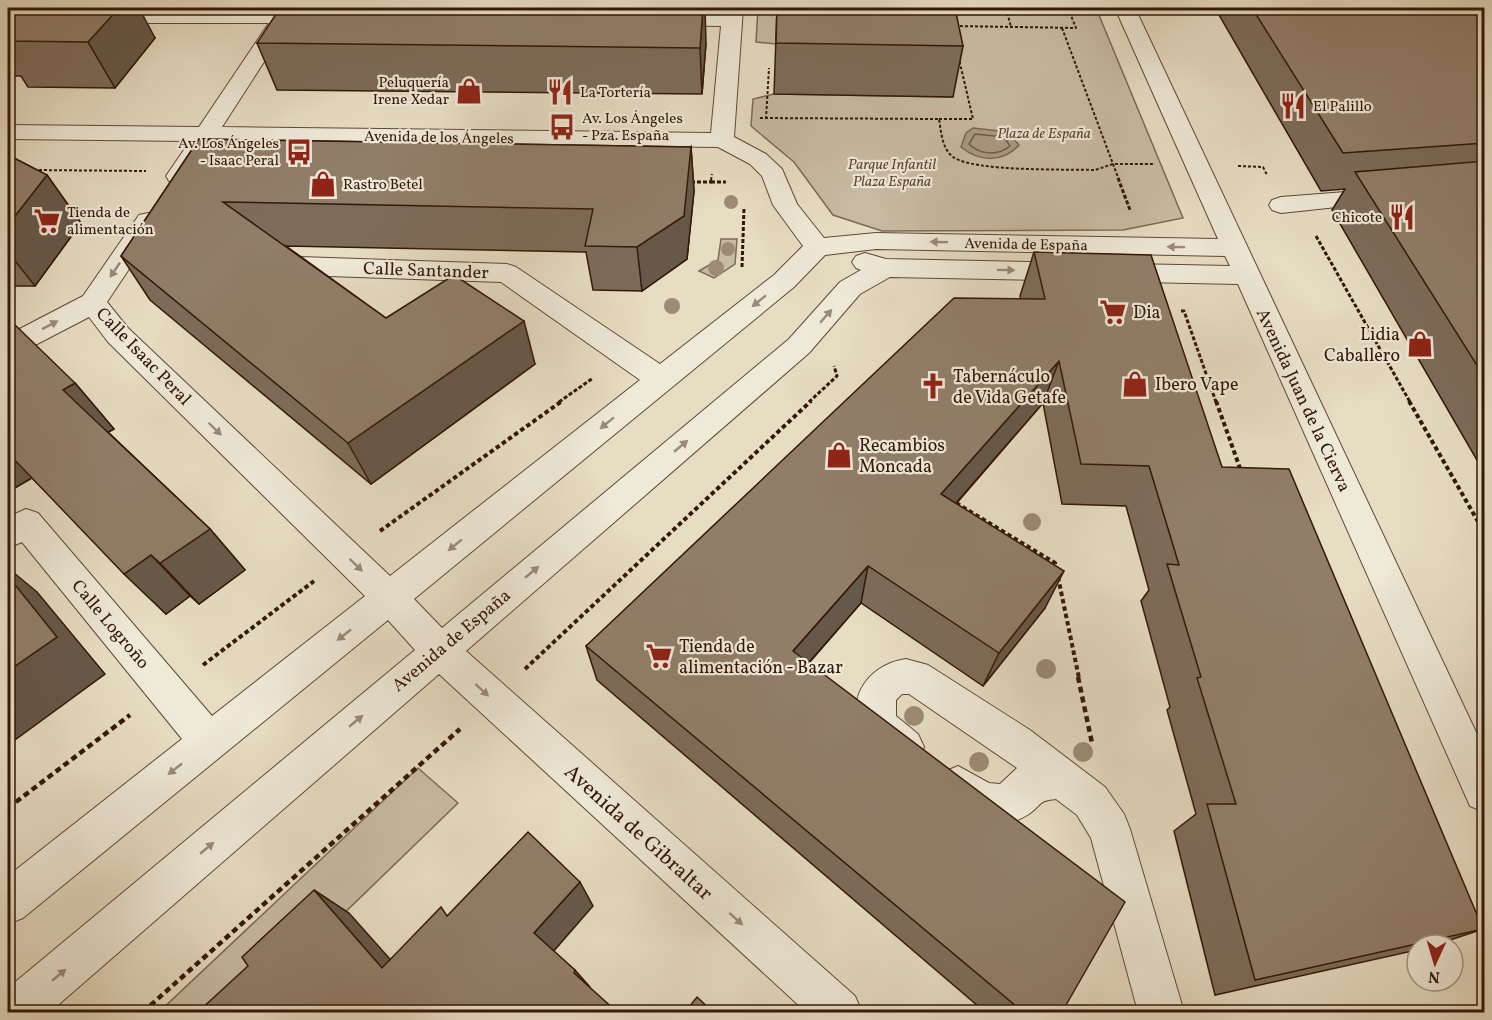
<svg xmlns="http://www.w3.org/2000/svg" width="1492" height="1020" viewBox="0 0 1492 1020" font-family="Vollkorn,serif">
	<rect width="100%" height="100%" fill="#e7ddc3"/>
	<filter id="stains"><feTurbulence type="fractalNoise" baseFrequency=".00333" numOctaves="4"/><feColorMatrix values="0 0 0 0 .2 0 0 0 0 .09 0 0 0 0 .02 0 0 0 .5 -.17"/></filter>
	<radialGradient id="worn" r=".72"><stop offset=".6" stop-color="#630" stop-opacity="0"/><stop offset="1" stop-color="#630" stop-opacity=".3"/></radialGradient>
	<!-- green -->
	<g fill="#c8bba3" stroke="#7e6955" stroke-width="1.5">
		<polygon points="758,8 1096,8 1183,218 1123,230 882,231 833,215 794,162 751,126 753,99 774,94 953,97 776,44 756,42"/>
		<polygon points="721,239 737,239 735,264 714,278 699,271 718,260"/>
		<polygon points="418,768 458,803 242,1012 159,1012"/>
	</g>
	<!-- water -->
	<path fill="#aa9a83" stroke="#7a6651" stroke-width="1.5" d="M973,128L1008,132L1019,145C1003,163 979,162 961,147L966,133Z"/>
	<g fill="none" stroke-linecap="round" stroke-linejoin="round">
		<!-- shore -->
		<path stroke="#6e5845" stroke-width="1.5" d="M975,134L1004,137L1010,146C998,156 980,155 969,144Z"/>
		<!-- minor casing -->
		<g stroke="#604836" stroke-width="2">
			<g id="minor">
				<path d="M723,8H743L734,137L766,154L782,169L797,204L824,238L876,233L1218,239L1115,8H1135L1484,749V812L1470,806L1238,284L890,277L860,294L809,353L466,651L855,996L862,1012H806L439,674L50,1012H8V988L415,650L388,620L23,918L8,924V876L182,739L22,542L8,548V517L26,509L38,513L212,716L365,596L108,342L89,317L18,354L8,357V335L83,296L139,215L148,213L157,215L161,221L107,302L128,328L390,576L640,380L501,282L300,275L291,272L287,266L291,260L300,257L507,264L516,267L660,364L774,275L803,246L773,205L762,176L750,164L718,147L213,141L187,181L178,183L169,181L166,176L190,141L8,139V125L199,127L269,23H101L94,21L91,17L94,13L301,11L308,13L311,17L308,21L289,23L222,127L711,133L721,26L661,25L654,23L651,19L654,15L661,13L723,14ZM876,249L1225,256L1230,266L886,259L865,253L856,256L852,262L856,268L861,270L840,282L789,339L442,628L414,599L794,287L825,255Z"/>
				<polygon points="1384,189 1393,191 1396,196 1393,201 1281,213 1272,210 1269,205 1272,200 1281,197"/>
				<path d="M906,659L928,665L1030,730L1105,787L1124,814L1130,829L1184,1012H1138L1091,838L1077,815L1056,799C1037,801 1043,804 1029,814C1007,828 989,825 967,814C952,807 944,801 938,786L944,772L958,766L989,783L1000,784L1017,768L909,694H902L896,700V716L918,734L924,747L918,760L904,766C891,761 878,754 869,743C840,707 864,665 906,659Z"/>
			</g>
		</g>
		<!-- path-far3 -->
		<g stroke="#331707" stroke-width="2" stroke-dasharray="3 2" stroke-linecap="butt">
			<polyline points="776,8 777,21"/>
			<polyline points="1006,8 1011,27"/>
			<polyline points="955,26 1076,28 1068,8"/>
			<polyline points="1062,28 1119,180"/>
			<path d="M760,118L939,119C941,131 942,149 953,157C974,172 1066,169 1095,170L1113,164H1155"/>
			<polyline points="766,119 769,68"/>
			<polyline points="939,119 973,119 959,59"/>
			<polyline points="1238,166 1263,167 1267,175"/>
			<polyline points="34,170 146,171"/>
			<polyline points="711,180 712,174"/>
		</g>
		<!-- path-far2 -->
		<g stroke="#331707" stroke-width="3" stroke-dasharray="4 2" stroke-linecap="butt">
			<polyline points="1118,178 1130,210"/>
			<polyline points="691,182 711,182 711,178"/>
			<polyline points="711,182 726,182"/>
			<polyline points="1316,236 1410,402"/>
			<polyline points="742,267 744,208"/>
			<polyline points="1181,311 1184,311 1216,402"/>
			<polyline points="559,402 593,378"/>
			<polyline points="809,402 837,376 834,366"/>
		</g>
		<!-- path-far1 -->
		<g stroke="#331707" stroke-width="4" stroke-dasharray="4.5 3" stroke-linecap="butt">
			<polyline points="1216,401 1241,471"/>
			<polyline points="1409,401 1484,532"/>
			<polyline points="956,503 1055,563 1056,569"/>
			<polyline points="380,531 562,401"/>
			<polyline points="1058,577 1079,678"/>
			<polyline points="203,665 314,581"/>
			<polyline points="525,669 811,401"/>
		</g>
		<!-- path -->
		<g stroke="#331707" stroke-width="4.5" stroke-dasharray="6 4" stroke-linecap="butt">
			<polyline points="1078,677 1092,743"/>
			<polyline points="8,808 130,715"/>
			<polyline points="143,1012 460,729"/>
		</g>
		<!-- minor -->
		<use href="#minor" fill="#efe9d8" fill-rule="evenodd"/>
	</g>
	<!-- trees -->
	<g fill="#9d8b75">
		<circle cx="731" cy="202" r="7"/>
		<circle cx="728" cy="249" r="7"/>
		<circle cx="716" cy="268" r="8"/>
		<circle cx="672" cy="306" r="8"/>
		<circle cx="1032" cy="522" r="9"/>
		<circle cx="1046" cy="669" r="10"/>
		<circle cx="914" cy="716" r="10"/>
		<circle cx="1083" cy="752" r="10"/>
		<circle cx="979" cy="762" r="10"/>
	</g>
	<!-- wall -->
	<g fill="#7d6c5a" stroke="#331707" stroke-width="1.5">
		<polygon points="8,8 155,38 115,88 28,87 21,76 8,76"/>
		<polygon points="777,8 963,46 953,97 774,94"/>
		<polygon points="1215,8 1485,8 1485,474 1332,210 1345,189 1321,191"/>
		<polygon points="257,43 706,43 702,94 277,90"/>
		<polygon points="199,139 691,147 694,191 687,259 642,291 593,290 586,252 286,246 386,318 535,364 371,484 150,300 121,256"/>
		<polygon points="8,155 47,175 81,223 35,286 8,286"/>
		<polygon points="1034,252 1222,467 1483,929 1435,945 1417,945 1417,950 1215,995 1174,831 1196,814 1167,710 1170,707 1141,601 1149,590 1126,506 1062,504 1043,403 956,504 1045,608 983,686 861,603 809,663 1062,1012 985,1012 597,680 586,646 1021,299 1020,296"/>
		<polygon points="75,383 114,429 108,432 210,529 245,570 199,604 190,596 166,614 32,478 8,492"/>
	</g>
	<!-- shaded-wall -->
	<g fill="#66584a" stroke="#331707" stroke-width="1.5">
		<polygon points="119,8 139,8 155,38 115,88 88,42"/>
		<polygon points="703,8 705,8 706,43 702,94 700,48"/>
		<polygon points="691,147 694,191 687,259 642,291 637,247"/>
		<polygon points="47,175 81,223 35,286 8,252 8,225"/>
		<polygon points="524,321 535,364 371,484 348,443"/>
		<polygon points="1059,361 1043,403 929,534 941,494"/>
		<polygon points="75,383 114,429 103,435 63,390"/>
		<polygon points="8,452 33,477 8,492"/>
		<polygon points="210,529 245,570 199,604 160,563"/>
		<polygon points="151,555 190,596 166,614 124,574"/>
		<polygon points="868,566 861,603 790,684 793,651"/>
		<polygon points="8,568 37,592 105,674 8,745"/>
		<polygon points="1064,571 1045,608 983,686 999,653"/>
		<polygon points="580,882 593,906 552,953 534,933"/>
		<polygon points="314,890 349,913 413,985 382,968"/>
		<polygon points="575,970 590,987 574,973"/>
	</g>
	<!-- building -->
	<g fill="#917e69" stroke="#331707" stroke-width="1.5">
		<polygon points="8,8 119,8 88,42 8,41"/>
		<polygon points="280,8 703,8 700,48 257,43"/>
		<polygon points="777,8 955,8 963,46 776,43"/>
		<polygon points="1252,8 1485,8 1485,143 1343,153"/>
		<polygon points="199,139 691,147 684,216 637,247 585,246 593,209 223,202 386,318 454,275 524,321 348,443 121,256"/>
		<polygon points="8,155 47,175 8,225"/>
		<polygon points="1485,161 1485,378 1355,172"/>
		<polygon points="1034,252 1151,255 1222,467 1289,469 1483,929 1255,980 1207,804 1236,804 1197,678 1201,677 1167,564 1179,565 1149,466 1081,464 1059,361 941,494 1064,571 999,653 868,566 793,651 1125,902 1062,1012 1023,1012 586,646 954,298 1045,299"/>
		<polygon points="12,322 75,383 63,390 210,529 160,563 151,555 124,574 8,453 8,325"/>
		<polygon points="8,576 57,637 8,671"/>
		<polygon points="528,832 580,882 534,933 575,970 574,973 617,1012 198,1012 248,966 242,957 314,890 382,968 441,907 447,916"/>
		<polygon points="697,997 713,1012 685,1012"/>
	</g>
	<!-- one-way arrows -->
	<defs><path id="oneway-solid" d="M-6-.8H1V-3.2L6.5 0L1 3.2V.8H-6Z" transform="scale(1.5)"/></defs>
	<g fill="#9a8a7a">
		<use href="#oneway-solid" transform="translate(939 242) rotate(-179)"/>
		<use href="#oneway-solid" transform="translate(1176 247) rotate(-179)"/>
		<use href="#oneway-solid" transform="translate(115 270) rotate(124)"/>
		<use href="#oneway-solid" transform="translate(1006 270) rotate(1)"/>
		<use href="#oneway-solid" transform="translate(759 301) rotate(141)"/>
		<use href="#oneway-solid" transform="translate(826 316) rotate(-49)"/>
		<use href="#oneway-solid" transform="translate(50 325) rotate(-27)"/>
		<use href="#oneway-solid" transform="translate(607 423) rotate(141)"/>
		<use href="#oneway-solid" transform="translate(215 429) rotate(44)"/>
		<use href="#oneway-solid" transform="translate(681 446) rotate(-40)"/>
		<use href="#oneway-solid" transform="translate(455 545) rotate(141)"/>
		<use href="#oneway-solid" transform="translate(356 565) rotate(44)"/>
		<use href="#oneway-solid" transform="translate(532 572) rotate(-40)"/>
		<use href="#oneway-solid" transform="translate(344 635) rotate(142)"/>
		<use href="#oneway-solid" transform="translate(482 690) rotate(43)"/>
		<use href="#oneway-solid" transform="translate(356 721) rotate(-40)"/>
		<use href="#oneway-solid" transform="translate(175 769) rotate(142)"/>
		<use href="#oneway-solid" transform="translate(207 848) rotate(-40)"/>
		<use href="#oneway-solid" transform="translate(736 919) rotate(42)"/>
		<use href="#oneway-solid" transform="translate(59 975) rotate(-40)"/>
	</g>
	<!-- icons -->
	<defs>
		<g id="shop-bare" transform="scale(2.07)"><path d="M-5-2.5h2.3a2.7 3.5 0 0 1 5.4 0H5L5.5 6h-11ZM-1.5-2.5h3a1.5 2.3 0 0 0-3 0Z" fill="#8f2418" stroke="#efe9d8" stroke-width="2.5" paint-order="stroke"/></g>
		<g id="restaurant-bare" transform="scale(2.07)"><path d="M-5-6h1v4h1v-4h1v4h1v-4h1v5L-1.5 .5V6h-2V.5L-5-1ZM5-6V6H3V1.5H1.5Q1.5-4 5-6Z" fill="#8f2418" stroke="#efe9d8" stroke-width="2.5" paint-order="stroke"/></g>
		<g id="bus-bare" transform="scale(2.07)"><path d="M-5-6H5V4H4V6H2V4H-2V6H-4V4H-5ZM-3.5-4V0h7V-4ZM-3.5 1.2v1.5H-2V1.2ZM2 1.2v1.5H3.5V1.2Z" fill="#8f2418" stroke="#efe9d8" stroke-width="2.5" paint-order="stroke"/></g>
		<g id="supermarket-bare" transform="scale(2.07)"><path d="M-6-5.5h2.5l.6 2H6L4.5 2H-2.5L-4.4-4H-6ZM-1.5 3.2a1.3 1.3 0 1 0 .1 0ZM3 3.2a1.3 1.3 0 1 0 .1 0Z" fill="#8f2418" stroke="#efe9d8" stroke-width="2.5" paint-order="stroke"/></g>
		<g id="church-bare" transform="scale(2.07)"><path d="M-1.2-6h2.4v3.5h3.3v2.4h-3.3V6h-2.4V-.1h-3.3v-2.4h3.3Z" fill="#8f2418" stroke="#efe9d8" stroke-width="2.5" paint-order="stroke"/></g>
	</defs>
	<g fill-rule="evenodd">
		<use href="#shop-bare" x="469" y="91"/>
		<use href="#restaurant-bare" x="560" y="92"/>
		<use href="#restaurant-bare" x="1293" y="106"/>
		<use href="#bus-bare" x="562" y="127"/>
		<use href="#bus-bare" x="299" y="152"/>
		<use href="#shop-bare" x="323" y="184"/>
		<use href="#restaurant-bare" x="1402" y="217"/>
		<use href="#supermarket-bare" x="47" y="221"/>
		<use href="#supermarket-bare" x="1113" y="312"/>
		<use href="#shop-bare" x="1420" y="344"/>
		<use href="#shop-bare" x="1135" y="384"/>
		<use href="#church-bare" x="933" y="386"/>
		<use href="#shop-bare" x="839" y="455"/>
		<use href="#supermarket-bare" x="659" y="656"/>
	</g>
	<g text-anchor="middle" stroke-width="4.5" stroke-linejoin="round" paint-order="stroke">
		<!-- far-poi labels -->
		<g font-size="15" fill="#331707" stroke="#efe9d8" text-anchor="start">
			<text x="449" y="87" text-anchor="end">Peluquería<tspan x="449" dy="17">Irene Xedar</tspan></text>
			<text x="580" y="97">La Tortería</text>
			<text x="1313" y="111">El Palillo</text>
			<text x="582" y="123">Av. Los Ángeles<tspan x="582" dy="17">- Pza. España</tspan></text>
			<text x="279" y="148" text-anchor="end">Av. Los Ángeles<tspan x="279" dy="17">- Isaac Peral</tspan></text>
			<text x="343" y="189">Rastro Betel</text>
			<text x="67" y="217">Tienda de<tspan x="67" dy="17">alimentación</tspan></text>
			<text x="1382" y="222" text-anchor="end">Chicote</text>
		</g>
		<!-- far-park labels -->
		<g font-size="15" font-style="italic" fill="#604836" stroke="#efe9d8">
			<text x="1044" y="138">Plaza de España</text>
			<text x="892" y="169">Parque Infantil<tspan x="892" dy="17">Plaza España</tspan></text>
		</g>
		<!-- far-street labels -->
		<g font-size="15" fill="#331707" stroke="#efe9d8">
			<text transform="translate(439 137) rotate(1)" y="5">Avenida de los Ángeles</text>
			<text transform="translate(1026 244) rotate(1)" y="5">Avenida de España</text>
		</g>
		<!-- street labels -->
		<g font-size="18" fill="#331707" stroke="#efe9d8">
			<text transform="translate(426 270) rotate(2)" y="6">Calle Santander</text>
			<text transform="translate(144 356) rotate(46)" y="6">Calle Isaac Peral</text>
			<text transform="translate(1304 400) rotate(65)" y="6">Avenida Juan de la Cierva</text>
			<text transform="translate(111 624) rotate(50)" y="6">Calle Logroño</text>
			<text transform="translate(451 640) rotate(-40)" y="6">Avenida de España</text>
		</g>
		<!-- poi labels -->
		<g font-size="18" fill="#331707" stroke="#efe9d8" text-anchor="start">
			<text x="1133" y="318">Dia</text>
			<text x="1400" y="340" text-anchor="end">Lidia<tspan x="1400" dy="21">Caballero</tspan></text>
			<text x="953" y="382">Tabernáculo<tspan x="953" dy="21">de Vida Getafe</tspan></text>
			<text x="1155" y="390">Ibero Vape</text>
			<text x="859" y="451">Recambios<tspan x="859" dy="21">Moncada</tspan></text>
			<text x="679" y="652">Tienda de<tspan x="679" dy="21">alimentación - Bazar</tspan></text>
		</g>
		<!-- near-street labels -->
		<g font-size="21" fill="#331707" stroke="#efe9d8">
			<text transform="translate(639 832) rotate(42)" y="7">Avenida de Gibraltar</text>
		</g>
	</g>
	<!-- margin -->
	<rect width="1492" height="1020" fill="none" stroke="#e7ddc3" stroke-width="30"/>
	<rect x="9" y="9" width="1474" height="1002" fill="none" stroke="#331707" stroke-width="3"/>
	<rect x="15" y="15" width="1462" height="990" fill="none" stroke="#331707" stroke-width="1.5"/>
	<!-- north arrow -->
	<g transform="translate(1435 963) rotate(184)"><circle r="28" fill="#efe9d8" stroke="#a49584" stroke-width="1.5"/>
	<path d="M0-4.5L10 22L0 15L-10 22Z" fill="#8f2418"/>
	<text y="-9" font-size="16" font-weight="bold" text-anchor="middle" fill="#331707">N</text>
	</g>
	<rect width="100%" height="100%" filter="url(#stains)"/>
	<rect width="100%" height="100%" fill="url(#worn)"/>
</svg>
